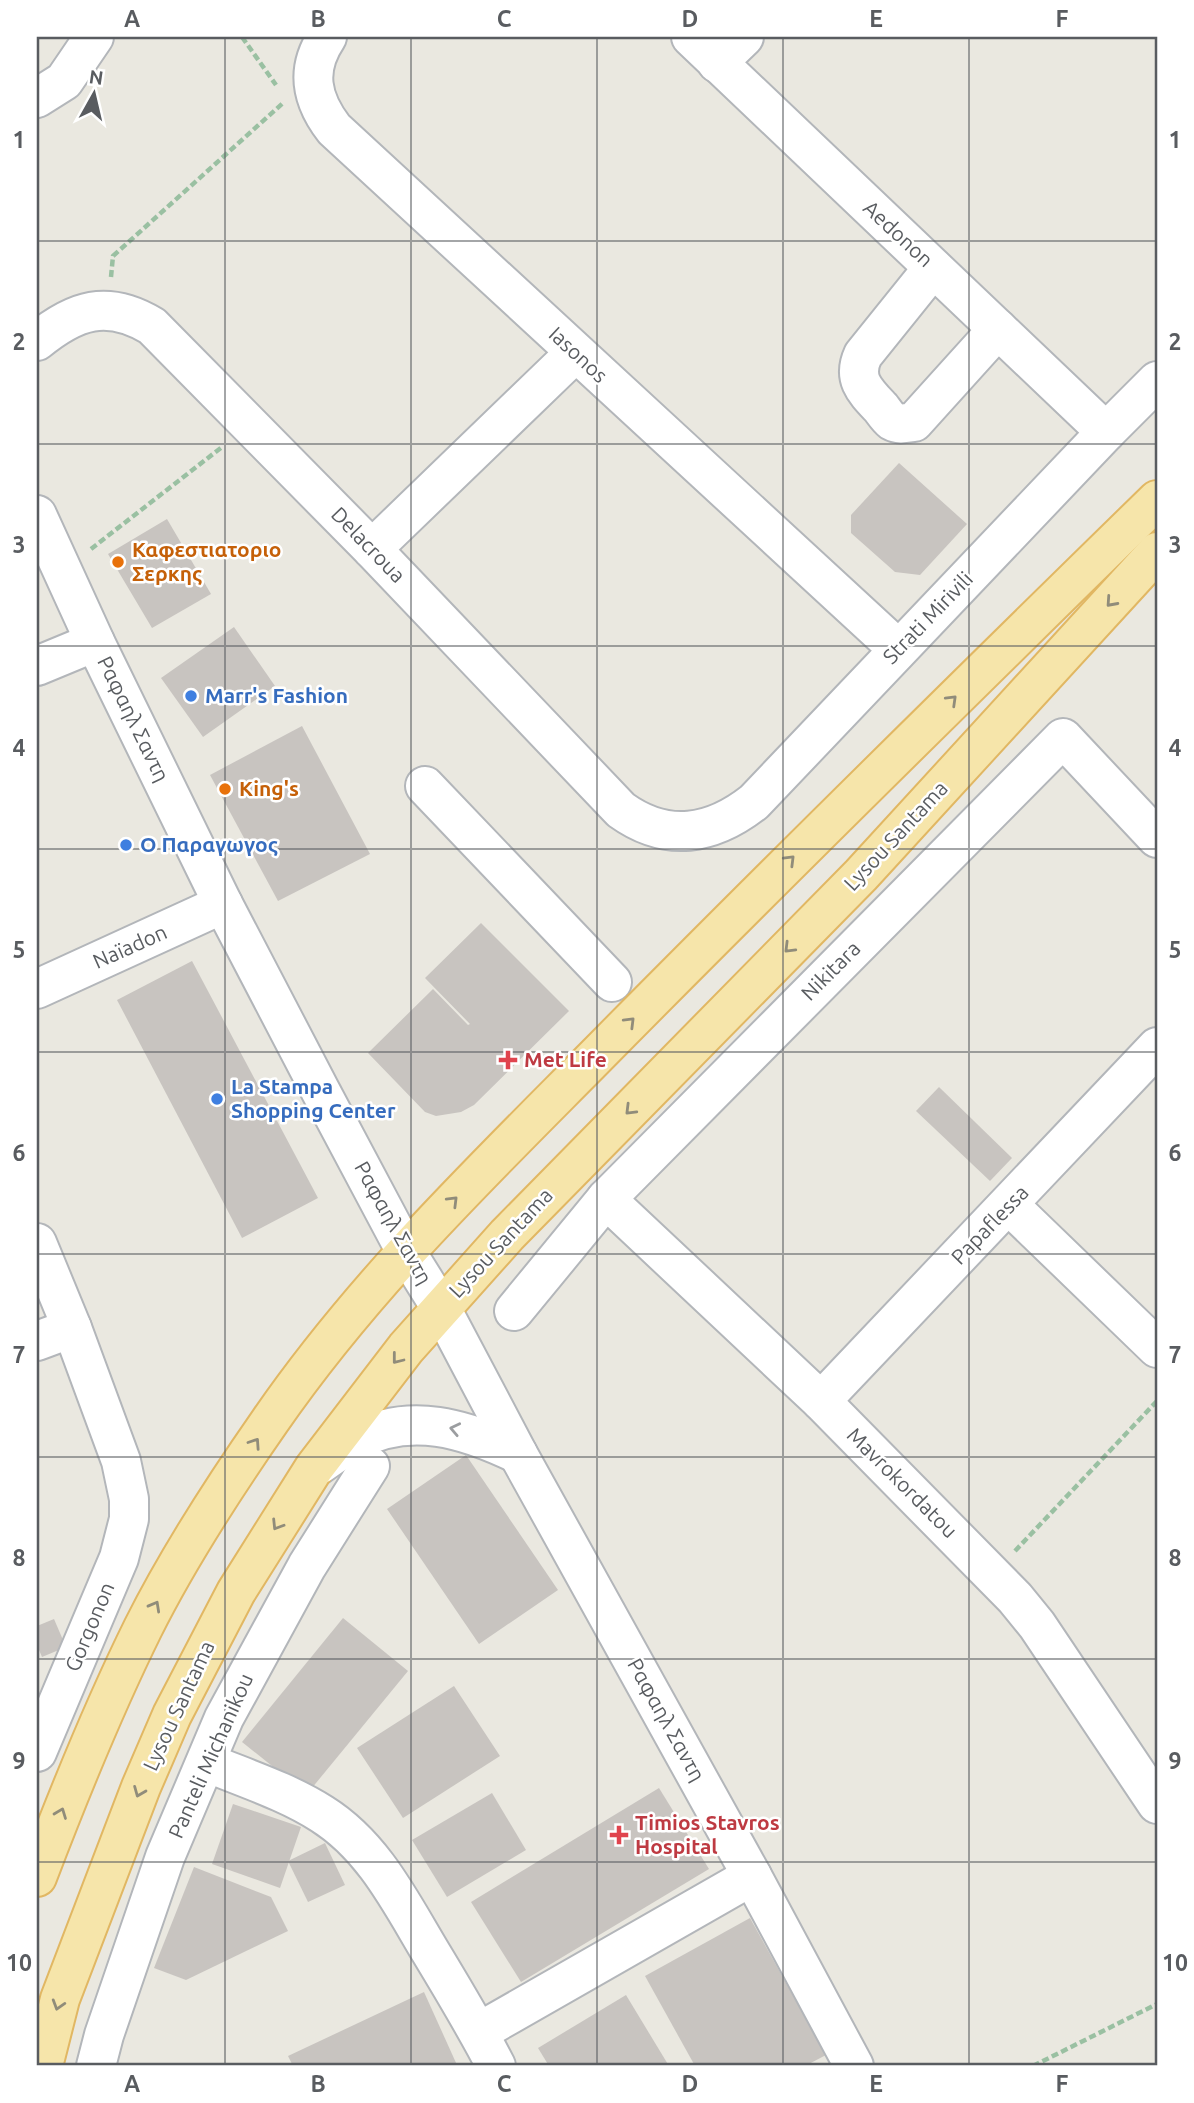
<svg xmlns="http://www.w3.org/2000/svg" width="1194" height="2103" viewBox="0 0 1194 2103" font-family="Ubuntu,sans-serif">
	<rect width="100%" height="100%" fill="#eae8e0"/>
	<!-- building -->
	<g fill="#c8c4c0">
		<polygon points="899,463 967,524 920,575 895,572 851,533 851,515"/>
		<polygon points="167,519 211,594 152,628 108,554"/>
		<polygon points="234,627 275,686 203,737 161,678"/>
		<polygon points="302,726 370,854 278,901 210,775"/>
		<polygon points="481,923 569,1011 474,1105 461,1112 436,1116 425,1112 368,1053 433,989 468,1025 470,1024 425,978"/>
		<polygon points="192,961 318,1198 242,1238 117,1000"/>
		<polygon points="939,1087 1012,1158 990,1181 916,1111"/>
		<polygon points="466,1455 558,1590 479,1644 387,1509"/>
		<polygon points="343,1618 408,1671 307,1794 242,1742"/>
		<polygon points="54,1619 66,1647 42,1657 37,1645 37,1626"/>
		<polygon points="454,1686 500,1756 403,1818 357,1748"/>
		<polygon points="659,1788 709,1869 521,1982 471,1902"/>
		<polygon points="492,1793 526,1850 447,1897 412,1840"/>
		<polygon points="233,1804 301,1827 280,1888 212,1864"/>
		<polygon points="325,1843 345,1885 308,1902 288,1861"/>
		<polygon points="194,1867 271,1897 288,1931 186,1980 154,1968"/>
		<polygon points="750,1918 826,2055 805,2066 695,2066 645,1976"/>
		<polygon points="424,1992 457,2065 293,2066 288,2056"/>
		<polygon points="626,1995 669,2066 549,2066 538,2048"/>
	</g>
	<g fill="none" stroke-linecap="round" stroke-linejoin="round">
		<!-- minor casing -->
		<g stroke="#b3b6ba" stroke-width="42">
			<g id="minor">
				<path d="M327,37C305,70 311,99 334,129L898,649"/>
				<polyline points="691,37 1106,432"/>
				<polyline points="717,63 744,37"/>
				<polyline points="37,98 64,81 94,37"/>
				<path d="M933,268L863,355C852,379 865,391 881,408C884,412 888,418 892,421C899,425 906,423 914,422L998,329"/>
				<path d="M37,341C75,310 107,299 152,326L372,549L621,810C667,843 712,835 754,802L1106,432L1157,381"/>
				<polyline points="37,515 95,642 223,904 320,1090 405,1250 441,1308 518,1454 752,1876 854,2066"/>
				<polyline points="372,549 575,353"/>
				<polyline points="37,666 95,642"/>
				<polyline points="425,786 612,982"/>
				<polyline points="37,989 223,904"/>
				<polyline points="606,1199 821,1401 1015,1598 1037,1625 1157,1804"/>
				<polyline points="1009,1205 1157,1348"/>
				<polyline points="37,1243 72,1328 121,1461 129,1499 129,1519 119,1558 37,1752"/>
				<polyline points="514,1311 606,1199 1063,738 1157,838"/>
				<polyline points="37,1341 72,1328"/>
				<polyline points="821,1401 1157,1047"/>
				<path d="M319,1465C331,1457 342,1448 355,1441C410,1411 466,1429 518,1454"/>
				<path d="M206,1762C244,1778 286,1791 322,1814C373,1846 400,1901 430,1951C453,1989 476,2027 496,2066"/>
				<polyline points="479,2032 752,1876"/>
				<polyline points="96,2066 104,2035 165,1857 224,1718 307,1566 370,1466"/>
			</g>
		</g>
		<!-- major casing -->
		<g stroke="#e1b763" stroke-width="42">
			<g id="major">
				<path d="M37,1877C69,1793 103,1709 143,1628C179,1556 224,1487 270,1421C368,1279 493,1161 613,1039C793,857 975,678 1157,500"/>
				<polyline points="43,2066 60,1999 141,1787 172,1715 236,1592 314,1468 406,1348 507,1235 861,875 1157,552"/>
			</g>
		</g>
		<!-- path -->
		<g stroke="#9ac0a2" stroke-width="4.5" stroke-dasharray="7 3.5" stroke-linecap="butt">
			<polyline points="242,37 276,85"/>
			<polyline points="111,277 113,256 283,103"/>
			<polyline points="91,549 222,447"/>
			<polyline points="1015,1551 1157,1401"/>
			<polyline points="1033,2066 1157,2004"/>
		</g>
		<!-- minor -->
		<use href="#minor" stroke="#fff" stroke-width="38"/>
		<!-- major -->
		<use href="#major" stroke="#f6e5aa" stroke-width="38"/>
	</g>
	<!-- one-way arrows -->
	<defs><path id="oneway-chevron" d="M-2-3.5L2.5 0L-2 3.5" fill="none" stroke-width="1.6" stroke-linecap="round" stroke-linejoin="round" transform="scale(1.75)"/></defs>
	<g stroke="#908c7a">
		<use href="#oneway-chevron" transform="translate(1111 602) rotate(132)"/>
		<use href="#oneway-chevron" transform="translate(952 700) rotate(-44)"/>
		<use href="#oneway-chevron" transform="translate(790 860) rotate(-45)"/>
		<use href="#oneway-chevron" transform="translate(789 948) rotate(135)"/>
		<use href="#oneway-chevron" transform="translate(630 1022) rotate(-45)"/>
		<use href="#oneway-chevron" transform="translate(630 1110) rotate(135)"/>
		<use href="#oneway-chevron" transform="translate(453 1201) rotate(-45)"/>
		<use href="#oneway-chevron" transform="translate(397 1359) rotate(128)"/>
		<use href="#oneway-chevron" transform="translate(255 1443) rotate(-56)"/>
		<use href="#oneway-chevron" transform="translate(277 1525) rotate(122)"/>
		<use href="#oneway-chevron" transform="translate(155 1606) rotate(-61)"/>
		<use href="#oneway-chevron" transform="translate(139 1792) rotate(112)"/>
		<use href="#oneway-chevron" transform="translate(61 1813) rotate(-69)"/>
		<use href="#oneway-chevron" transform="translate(58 2005) rotate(107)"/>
	</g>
	<use stroke="#9b9da0" href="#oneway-chevron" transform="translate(455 1429) rotate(-168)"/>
	<!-- grid -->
	<path fill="none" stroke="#595c60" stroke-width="2" stroke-opacity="0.55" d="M225,37V2066M411,37V2066M597,37V2066M783,37V2066M969,37V2066M37,241H1157M37,444H1157M37,646H1157M37,849H1157M37,1052H1157M37,1254H1157M37,1457H1157M37,1659H1157M37,1862H1157"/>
	<!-- markers -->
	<g fill="#e8710a" stroke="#fff" stroke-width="2.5">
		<circle cx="118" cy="562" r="7"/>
		<circle cx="225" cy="789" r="7"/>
	</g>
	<g fill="#3f7fe0" stroke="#fff" stroke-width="2.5">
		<circle cx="191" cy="696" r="7"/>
		<circle cx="126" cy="845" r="7"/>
		<circle cx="217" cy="1099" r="7"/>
	</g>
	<g fill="#e0444e" stroke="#fff" stroke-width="2.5">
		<path d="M504.5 1049.5h7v7h7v7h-7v7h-7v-7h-7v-7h7z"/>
		<path d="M615.5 1824.5h7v7h7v7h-7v7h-7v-7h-7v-7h7z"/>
	</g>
	<g text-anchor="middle" stroke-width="5" stroke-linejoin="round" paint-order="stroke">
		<!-- street labels -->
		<g font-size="21" fill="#595c60" stroke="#fff">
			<text transform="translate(898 234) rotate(43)" y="7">Aedonon</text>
			<text transform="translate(578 355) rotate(43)" y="7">Iasonos</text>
			<text transform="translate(368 545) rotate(46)" y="7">Delacroua</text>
			<text transform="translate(928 618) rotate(-46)" y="7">Strati Mirivili</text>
			<text transform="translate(133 719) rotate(64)" y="7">Ραφαηλ Σαντη</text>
			<text transform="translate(896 836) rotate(-47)" y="7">Lysou Santama</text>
			<text transform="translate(130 947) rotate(-24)" y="7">Naïadon</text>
			<text transform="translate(831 971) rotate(-45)" y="7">Nikitara</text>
			<text transform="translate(393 1223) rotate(61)" y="7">Ραφαηλ Σαντη</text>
			<text transform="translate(990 1225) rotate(-46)" y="7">Papaflessa</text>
			<text transform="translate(501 1243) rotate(-47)" y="7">Lysou Santama</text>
			<text transform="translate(902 1483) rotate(45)" y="7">Mavrokordatou</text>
			<text transform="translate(90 1627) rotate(-67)" y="7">Gorgonon</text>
			<text transform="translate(179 1706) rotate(-65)" y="7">Lysou Santama</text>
			<text transform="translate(666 1720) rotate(61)" y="7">Ραφαηλ Σαντη</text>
			<text transform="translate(211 1756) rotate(-66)" y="7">Panteli Michanikou</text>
		</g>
		<!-- food labels -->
		<g font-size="21" font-weight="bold" fill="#c56008" stroke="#fff" text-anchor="start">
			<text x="132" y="557">Καφεστιατοριο<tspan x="132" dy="24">Σερκης</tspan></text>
			<text x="239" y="796">King's</text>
		</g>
		<!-- shop labels -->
		<g font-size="21" font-weight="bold" fill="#366cbe" stroke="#fff" text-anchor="start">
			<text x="205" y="703">Marr's Fashion</text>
			<text x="140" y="852">Ο Παραγωγος</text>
			<text x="231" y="1094">La Stampa<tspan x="231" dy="24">Shopping Center</tspan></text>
		</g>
		<!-- health labels -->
		<g font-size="21" font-weight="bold" fill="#be3a42" stroke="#fff" text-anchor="start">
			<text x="524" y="1067">Met Life</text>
			<text x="635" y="1830">Timios Stavros<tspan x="635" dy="24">Hospital</tspan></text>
		</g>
	</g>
	<!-- border -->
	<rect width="1194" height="2103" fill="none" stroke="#ffffff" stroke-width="77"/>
	<!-- north arrow -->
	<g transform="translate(94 94) rotate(8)" stroke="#ffffff" stroke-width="5" paint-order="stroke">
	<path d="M0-5L12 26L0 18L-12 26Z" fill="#595c60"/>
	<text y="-10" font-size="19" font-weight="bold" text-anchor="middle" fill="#595c60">N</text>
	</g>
	<rect x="38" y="38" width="1118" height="2026" fill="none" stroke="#595c60" stroke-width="2.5"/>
	<g font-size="23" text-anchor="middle" font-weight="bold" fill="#595c60">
		<text x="132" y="27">A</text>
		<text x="318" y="27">B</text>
		<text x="504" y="27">C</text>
		<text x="690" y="27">D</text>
		<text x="876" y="27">E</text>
		<text x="1062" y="27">F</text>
		<text x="19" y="148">1</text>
		<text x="1175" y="148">1</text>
		<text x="19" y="350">2</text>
		<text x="1175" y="350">2</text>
		<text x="19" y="553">3</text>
		<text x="1175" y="553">3</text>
		<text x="19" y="756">4</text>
		<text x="1175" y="756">4</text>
		<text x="19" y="958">5</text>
		<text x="1175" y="958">5</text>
		<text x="19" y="1161">6</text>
		<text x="1175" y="1161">6</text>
		<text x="19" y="1363">7</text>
		<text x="1175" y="1363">7</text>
		<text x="19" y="1566">8</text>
		<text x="1175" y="1566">8</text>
		<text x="19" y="1769">9</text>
		<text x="1175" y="1769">9</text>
		<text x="19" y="1971">10</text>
		<text x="1175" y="1971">10</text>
		<text x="132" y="2092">A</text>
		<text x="318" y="2092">B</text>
		<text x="504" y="2092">C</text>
		<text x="690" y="2092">D</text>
		<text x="876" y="2092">E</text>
		<text x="1062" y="2092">F</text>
	</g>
</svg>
